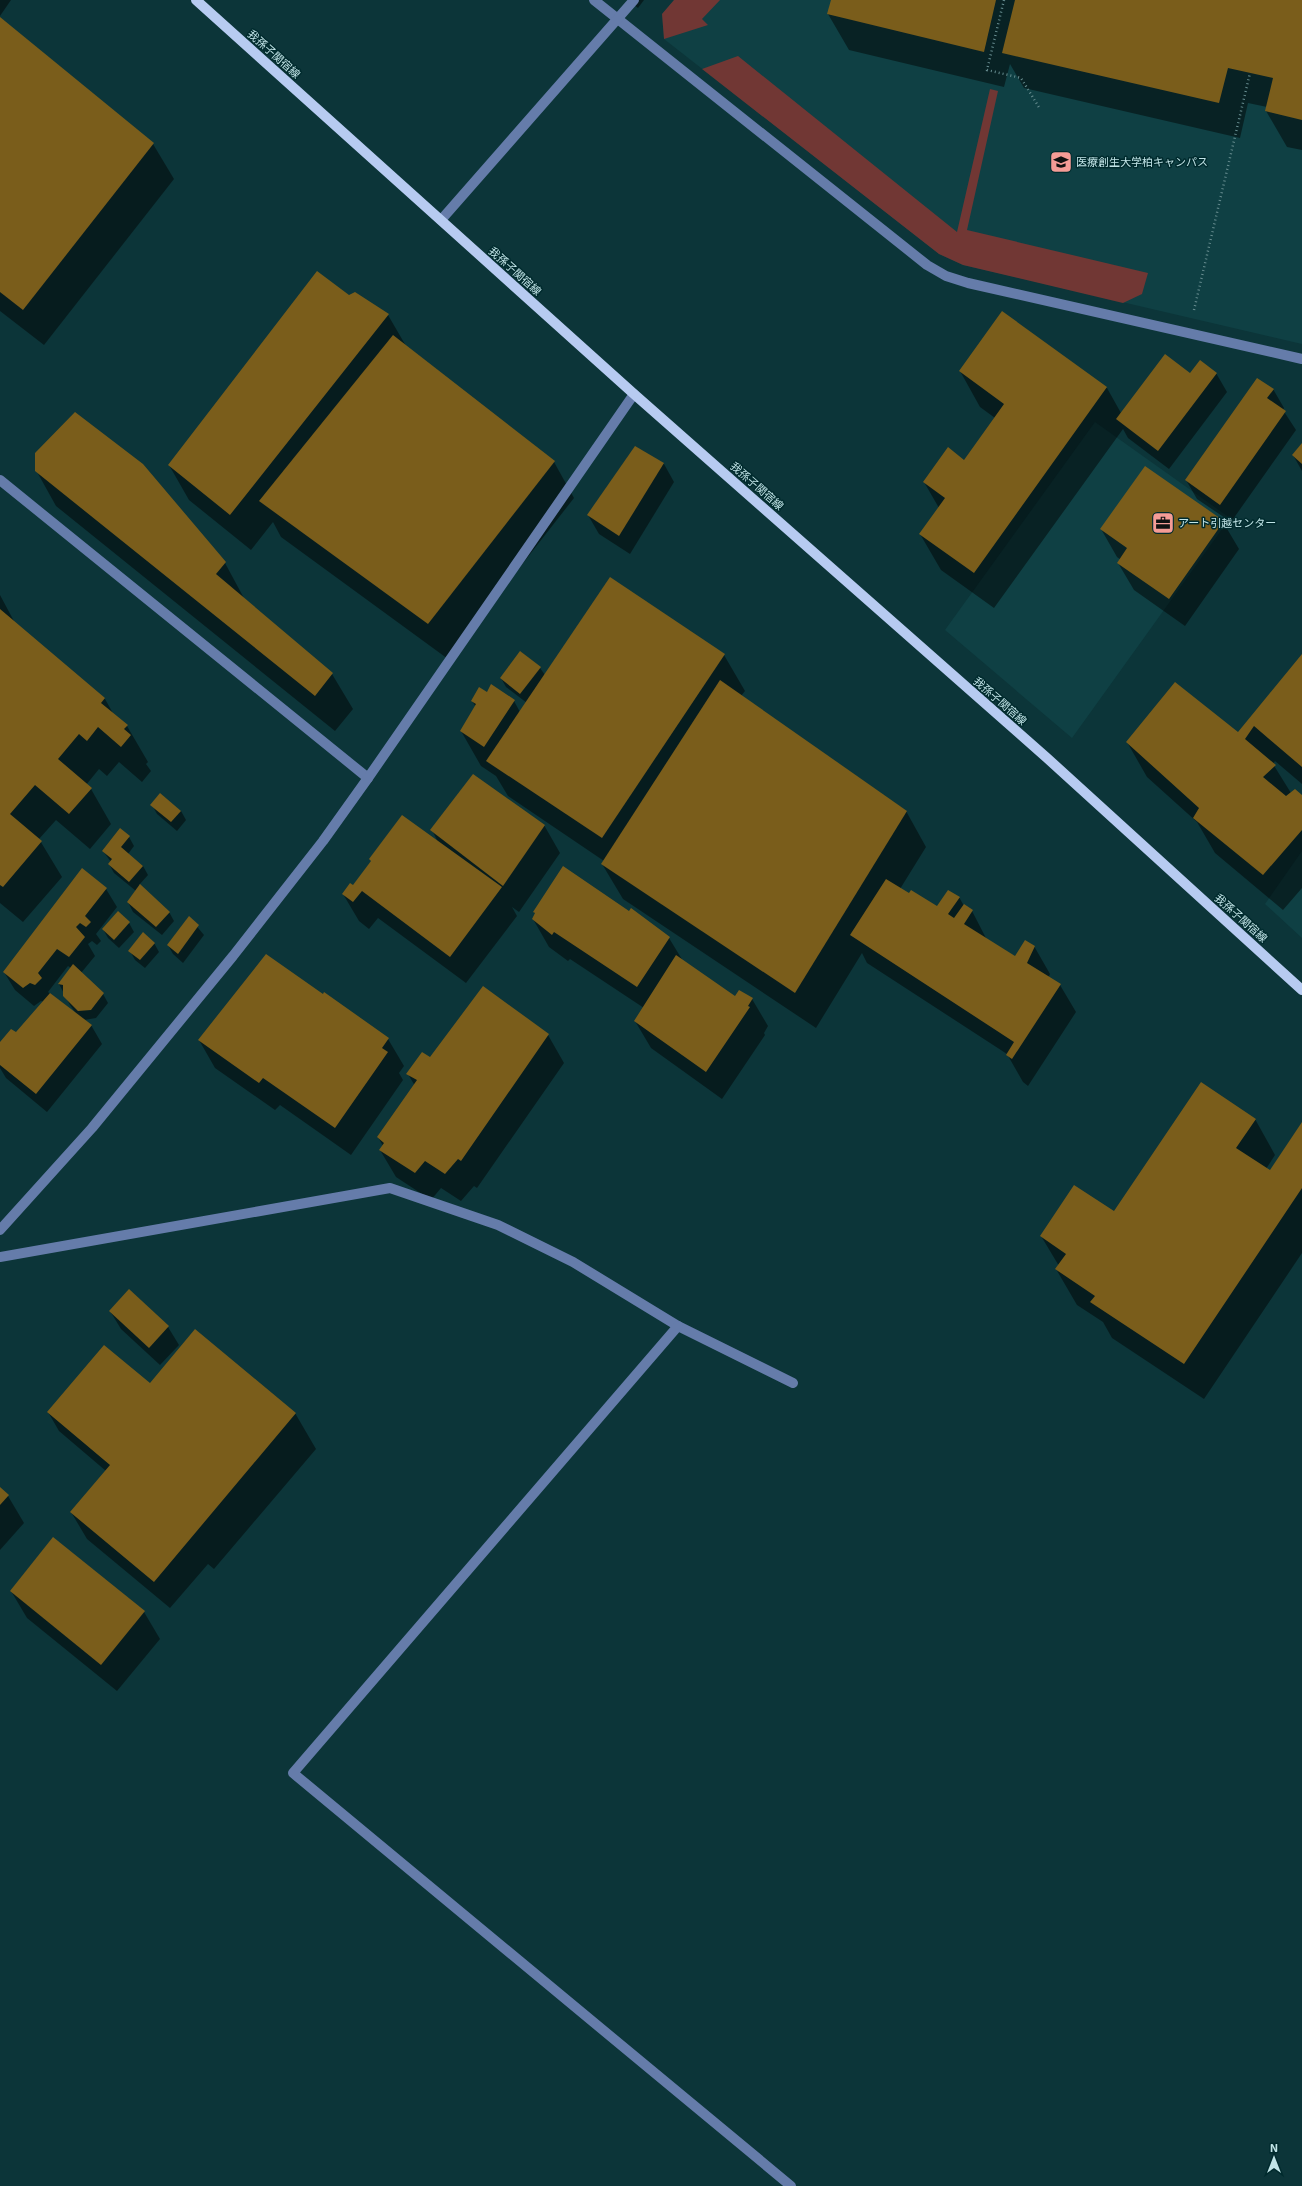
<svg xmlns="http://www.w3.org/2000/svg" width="1302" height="2186" viewBox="0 0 1302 2186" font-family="'Exo 2','Noto Sans JP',sans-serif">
	<rect width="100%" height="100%" fill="#0c3539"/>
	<!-- built -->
	<g fill="#0f4044">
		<polygon points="674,0 1302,0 1302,344 963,265 939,254 664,39 662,14"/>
		<polygon points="1095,422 1230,518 1072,738 945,630"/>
		<polygon points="1302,851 1302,938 1265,904"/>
	</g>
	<!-- green -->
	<g fill="#713734">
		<polygon points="674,0 720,0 702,19 708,25 664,39 662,14"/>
		<polygon points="738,56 957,232 990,89 998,91 967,230 1148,273 1142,294 1123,303 963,265 939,254 702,69"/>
	</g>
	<!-- shadow -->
	<g fill="#0007" fill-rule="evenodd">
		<polygon points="0,0 11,0 0,16"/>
		<polygon points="628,0 644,0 638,8"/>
		<polygon points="832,0 1302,0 1302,150 1287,147 1266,111 1267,107 1248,103 1240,138 1024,88 1010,64 1004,87 849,50 828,14"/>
		<polygon points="0,19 153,144 174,179 44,345 0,311"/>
		<polygon points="349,296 388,315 406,346 554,462 574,498 448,659 281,537 273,522 251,550 189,500 169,465"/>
		<polygon points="960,371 1107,388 1121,413 1190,375 1216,373 1227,392 1169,469 1128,438 1123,429 994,608 941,570 920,534 939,508 924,482 964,461 995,418 980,407"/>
		<polygon points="1273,389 1284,408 1283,410 1296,430 1231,522 1197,499 1186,480"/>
		<polygon points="1302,444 1302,471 1293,455"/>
		<polygon points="635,447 664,464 674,482 630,554 599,534 588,515"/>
		<polygon points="1145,467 1223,522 1239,549 1185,626 1134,590 1118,563 1121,560 1117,557 1101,529"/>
		<polygon points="36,470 225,563 245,600 332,674 353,709 335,731 56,506"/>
		<polygon points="610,579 724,655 745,691 741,696 906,811 926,847 900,889 937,908 959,897 964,906 972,911 987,940 1015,957 1034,946 1050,974 1048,978 1060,985 1076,1012 1028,1086 1023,1082 1007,1054 867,963 862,953 816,1028 623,899 602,864 604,861 508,796 496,776 481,766 461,731 476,707 472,701 487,693 514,701 520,712 527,703 506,687 501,678 521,652 540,668 545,675"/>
		<polygon points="0,595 15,623 105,699 114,715 127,726 148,762 146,764 151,771 142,782 119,762 107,776 99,769 86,785 91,789 111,824 90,849 56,820 39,839 62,877 23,922 0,903"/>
		<polygon points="1302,657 1302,784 1275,761 1273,764 1291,793 1302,797 1302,888 1283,910 1215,853 1197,822 1147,777 1127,742 1238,734"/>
		<polygon points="152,805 181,811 186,820 177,831 157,814"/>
		<polygon points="544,825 560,853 519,912 512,907 517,916 466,983 378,918 369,929 359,921 343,894 353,886 439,844 432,830"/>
		<polygon points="129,837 134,846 128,854 143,866 148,875 139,885 169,912 174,921 162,935 133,912 128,902 136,891 114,873 109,864 111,862 103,851"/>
		<path d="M106,889L117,907L96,934L101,941L97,945L92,941L88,944L95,956L81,973L103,994L108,1003L96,1018L84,1020L91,1025L102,1044L47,1112L6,1078L0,1068V1044L16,1033L44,1002L41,1001L34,1006L15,990L4,972ZM68,966L71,968L59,984L70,1005L77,1015L48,992Z"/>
		<polygon points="534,912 669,938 683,961 735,997 752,999 768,1026 764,1033 765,1035 722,1099 651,1048 635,1021 644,1008 570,959 568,961 549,947 533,919 536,915"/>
		<polygon points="189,917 204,935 183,963 173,954 168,945"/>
		<polygon points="129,923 134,932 119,948 108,938 103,929"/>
		<polygon points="154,943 159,952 145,968 135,960 130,951"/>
		<polygon points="548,1035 564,1063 477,1188 474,1186 461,1201 441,1188 431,1200 396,1177 380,1150 383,1146 378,1137 415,1086 408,1074 431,1058"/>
		<polygon points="388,1039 404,1066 399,1073 403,1080 351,1155 280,1105 275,1110 215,1068 199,1040"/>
		<polygon points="1255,1119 1275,1155 1266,1169 1270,1171 1302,1123 1302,1253 1204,1399 1112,1338 1103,1322 1077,1305 1056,1269 1059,1266 1041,1236 1115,1213"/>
		<polygon points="110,1311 168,1327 179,1345 160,1365 121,1329"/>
		<polygon points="150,1384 295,1413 316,1449 214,1569 208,1564 170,1608 87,1539 71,1512 106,1471 59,1431 48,1412"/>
		<polygon points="0,1488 8,1496 24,1523 0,1550"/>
		<polygon points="11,1591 144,1612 160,1639 117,1691 27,1618"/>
	</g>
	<!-- building -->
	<g fill="#7a5d1b">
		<polygon points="831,0 996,0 984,52 827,14"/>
		<polygon points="1015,0 1302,0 1302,120 1265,111 1273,78 1228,68 1219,103 1002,53"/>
		<polygon points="0,17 154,143 23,310 0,292"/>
		<polygon points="317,271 349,295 355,292 389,314 230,515 168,465"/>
		<polygon points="1002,311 1107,387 974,573 919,534 945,498 923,482 948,447 964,460 1004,404 959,371"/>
		<polygon points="393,335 555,461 428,624 259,501"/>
		<polygon points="1165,354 1190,373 1200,360 1217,373 1158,451 1116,419"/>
		<polygon points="1257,378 1274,389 1267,398 1286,411 1220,505 1185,480"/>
		<polygon points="75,412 143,464 226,562 216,574 333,673 315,696 35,471 35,453"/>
		<polygon points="1302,443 1302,464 1292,455"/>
		<polygon points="635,446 664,463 619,536 587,515"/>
		<polygon points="1145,466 1224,521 1169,599 1117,563 1127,548 1100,529"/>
		<polygon points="610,577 725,654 602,838 486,761"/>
		<polygon points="0,609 105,698 101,703 128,725 124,729 131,735 121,747 98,727 87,741 79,734 58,759 92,788 69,814 35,785 10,814 42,841 3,887 0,885"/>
		<polygon points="520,651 541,667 520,694 500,678"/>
		<polygon points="1302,654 1302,767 1254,726 1245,739 1276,765 1263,777 1286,796 1295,789 1302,795 1302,830 1263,875 1193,818 1199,808 1126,742 1175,682 1238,732"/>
		<polygon points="720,680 907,811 795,993 601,864"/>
		<polygon points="491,684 515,700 484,747 460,731 476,704 471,701 479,687 487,692"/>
		<polygon points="473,774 545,825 503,886 430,830"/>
		<polygon points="160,793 181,811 171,822 150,805"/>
		<polygon points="402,815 502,887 450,957 362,891 353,902 342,894 350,883 353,885 371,861 369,859"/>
		<polygon points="120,828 130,836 121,847 143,866 129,882 108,864 112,859 102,851"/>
		<polygon points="563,866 629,911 631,908 670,937 637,987 554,932 552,935 532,919 535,913 533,912"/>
		<polygon points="82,868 107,888 85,916 91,922 86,927 80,923 76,927 85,937 69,957 57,949 38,973 42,978 35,985 30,983 23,988 3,972"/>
		<polygon points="886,879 909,893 911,890 937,906 948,890 960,897 948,914 954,918 964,904 973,910 964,924 1015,956 1025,940 1035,946 1027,963 1061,984 1012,1059 1006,1055 1014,1042 850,935"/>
		<polygon points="140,884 170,912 156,927 127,902"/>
		<polygon points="118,911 130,922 114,940 102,929"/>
		<polygon points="189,916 199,925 178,954 167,945"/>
		<polygon points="143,932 155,943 140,960 128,951"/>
		<polygon points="266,954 323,994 324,992 389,1038 382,1048 388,1052 335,1128 263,1078 259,1083 198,1040"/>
		<polygon points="676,955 735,996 739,990 753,998 748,1006 750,1007 706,1072 634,1021"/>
		<polygon points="73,964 104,993 91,1010 78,1011 63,996 63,985 58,984"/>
		<polygon points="483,986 549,1034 461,1161 458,1159 445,1174 425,1161 415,1173 379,1150 384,1143 377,1137 417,1080 406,1074 422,1052 430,1057"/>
		<polygon points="50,993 92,1025 36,1094 0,1065 0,1042 11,1029 16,1032"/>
		<polygon points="1201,1082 1256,1119 1236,1148 1270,1170 1302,1122 1302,1188 1184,1364 1090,1302 1095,1296 1055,1269 1066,1254 1040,1236 1074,1185 1114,1211"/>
		<polygon points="129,1289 169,1326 149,1348 109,1311"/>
		<polygon points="195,1329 296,1413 154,1582 70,1512 110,1465 47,1412 104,1345 150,1383"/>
		<polygon points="0,1487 9,1495 0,1505"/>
		<polygon points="53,1537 145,1611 101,1665 10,1591"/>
	</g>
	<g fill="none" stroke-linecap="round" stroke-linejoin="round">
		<!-- path -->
		<g stroke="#668c8f" stroke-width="2.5" stroke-dasharray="1 3" stroke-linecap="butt">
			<polyline points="1004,0 987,70 1021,78 1040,109"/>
			<polyline points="1194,310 1250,73"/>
		</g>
		<!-- minor -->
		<g stroke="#657caa" stroke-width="10">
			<polyline points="594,0 927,265 946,276 968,283 1302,359"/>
			<polyline points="441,220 634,0"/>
			<polyline points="0,480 368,778"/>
			<polyline points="0,1230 92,1128 233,956 323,841 368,778 634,394"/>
			<polyline points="0,1257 390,1188 498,1225 573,1262 678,1326 793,1383"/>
			<polyline points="678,1326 293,1773 791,2186"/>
		</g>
		<!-- major -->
		<polyline stroke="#b7cbf1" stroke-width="10" points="196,0 634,394 1047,758 1302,990"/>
	</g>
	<!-- icons -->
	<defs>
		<g id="university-square" transform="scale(1.15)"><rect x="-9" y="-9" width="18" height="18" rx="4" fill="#f59c96" stroke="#002b2e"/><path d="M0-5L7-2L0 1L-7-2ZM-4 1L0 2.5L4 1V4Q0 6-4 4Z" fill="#111"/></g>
		<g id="office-square" transform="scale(1.15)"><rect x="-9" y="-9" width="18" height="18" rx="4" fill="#f59c96" stroke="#002b2e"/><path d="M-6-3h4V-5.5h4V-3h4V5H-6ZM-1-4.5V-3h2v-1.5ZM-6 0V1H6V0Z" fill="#111"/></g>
	</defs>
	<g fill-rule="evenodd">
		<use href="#university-square" x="1061" y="162"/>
		<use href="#office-square" x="1163" y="523"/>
	</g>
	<g text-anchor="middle" stroke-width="3" stroke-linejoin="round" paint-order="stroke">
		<!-- street labels -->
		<g font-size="11" fill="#c1e4e7" stroke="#002b2e">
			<text transform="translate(274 54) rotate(42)" y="4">我孫子関宿線</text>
			<text transform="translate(515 271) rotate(42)" y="4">我孫子関宿線</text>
			<text transform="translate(757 486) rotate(41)" y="4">我孫子関宿線</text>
			<text transform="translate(1000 701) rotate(41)" y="4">我孫子関宿線</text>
			<text transform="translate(1241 918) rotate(42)" y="4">我孫子関宿線</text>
		</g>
		<!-- poi labels -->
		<g font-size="11" fill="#c1e4e7" stroke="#002b2e" text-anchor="start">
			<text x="1076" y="166">医療創生大学柏キャンパス</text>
			<text x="1178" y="527">アート引越センター</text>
		</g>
	</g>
	<!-- north arrow -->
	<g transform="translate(1274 2158)" stroke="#002b2e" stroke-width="3" paint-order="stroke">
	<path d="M0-3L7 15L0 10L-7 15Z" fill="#c1e4e7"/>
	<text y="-6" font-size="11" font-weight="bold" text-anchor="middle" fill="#c1e4e7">N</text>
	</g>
</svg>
